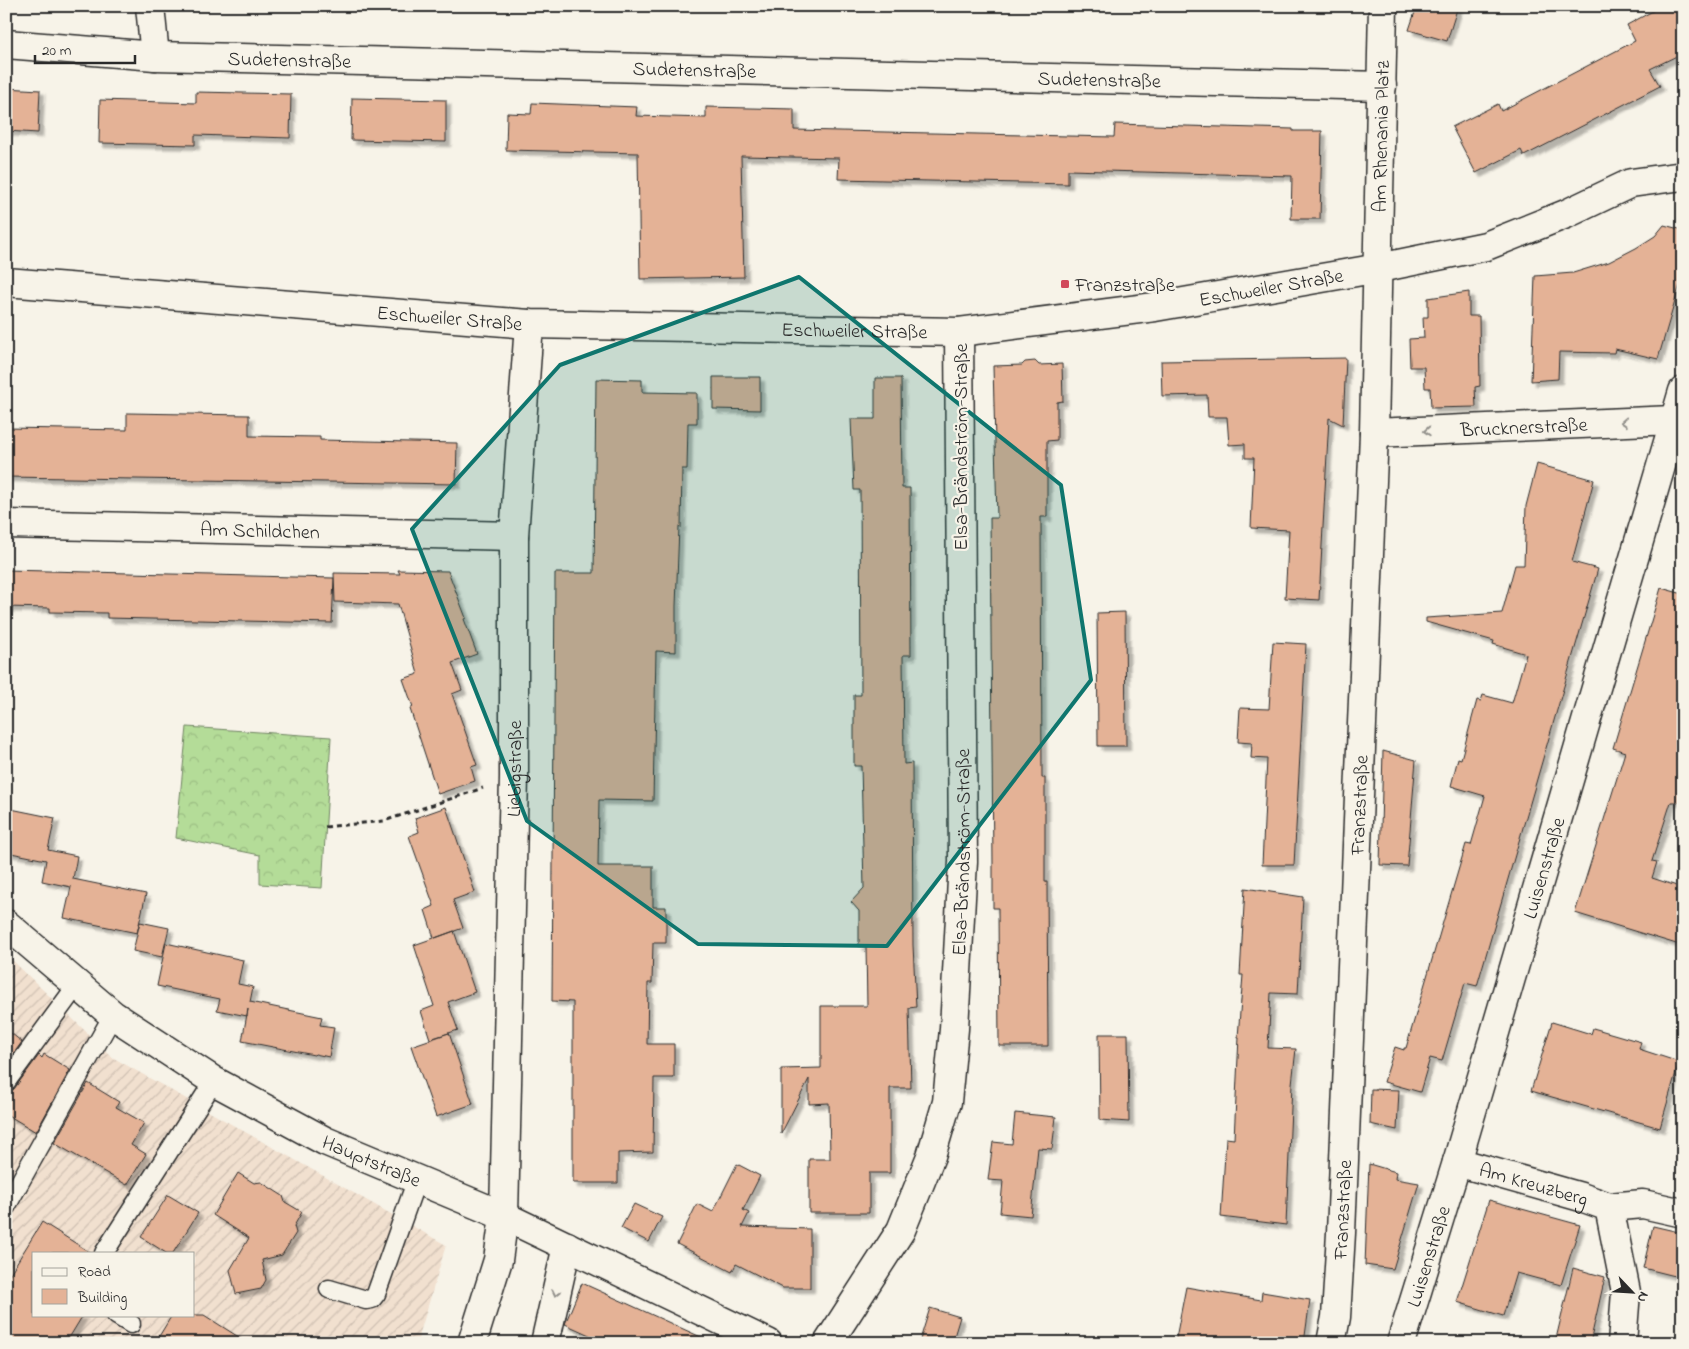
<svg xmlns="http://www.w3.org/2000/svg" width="1689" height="1349" viewBox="0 0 1689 1349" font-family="'Indie Flower',sans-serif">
	<defs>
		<pattern id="industrial-furrows" width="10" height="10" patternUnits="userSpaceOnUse" patternTransform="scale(1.25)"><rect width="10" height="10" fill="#f1e0cf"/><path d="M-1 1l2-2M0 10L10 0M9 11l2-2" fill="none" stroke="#cfc0b2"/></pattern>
		<pattern id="forest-crowns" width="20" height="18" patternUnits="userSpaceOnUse" patternTransform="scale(1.25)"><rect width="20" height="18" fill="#b4dc98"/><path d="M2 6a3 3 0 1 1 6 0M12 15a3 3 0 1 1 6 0" fill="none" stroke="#9bbd83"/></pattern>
		<filter id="shadow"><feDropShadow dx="4.5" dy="4.5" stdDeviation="1" flood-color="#0004"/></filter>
	</defs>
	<rect width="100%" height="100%" fill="#f7f3e8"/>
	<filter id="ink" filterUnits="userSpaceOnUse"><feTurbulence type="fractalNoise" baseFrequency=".02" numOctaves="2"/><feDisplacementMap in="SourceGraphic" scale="10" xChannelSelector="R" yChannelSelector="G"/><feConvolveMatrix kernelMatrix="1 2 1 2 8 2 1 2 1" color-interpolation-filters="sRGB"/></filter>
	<g filter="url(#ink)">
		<!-- industrial -->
		<path fill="url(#industrial-furrows)" fill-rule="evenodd" d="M6,954L112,1057L446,1245L417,1343H6ZM34,1253H194V1315H34Z"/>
		<!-- forest -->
		<polygon fill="url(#forest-crowns)" stroke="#708462" points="187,727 331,737 322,888 260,884 260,855 176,838"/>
		<!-- building -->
		<g fill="#e4b296" stroke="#2b2b2b" filter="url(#shadow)">
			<polygon points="1417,6 1458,6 1447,41 1409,30"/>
			<polygon points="1662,6 1675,6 1683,21 1683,53 1650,69 1660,86 1524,156 1521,150 1476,173 1452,127 1498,104 1501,111 1635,41 1627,25"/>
			<polygon points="6,88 40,90 38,133 6,131"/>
			<polygon points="196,92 291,94 290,138 195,135 195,145 99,143 100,100 196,103"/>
			<polygon points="352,98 446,100 446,142 351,140"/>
			<polygon points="532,103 637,107 636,116 706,118 706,107 794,109 794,130 1114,137 1115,124 1293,129 1293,131 1322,131 1320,219 1291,219 1292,176 1068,170 1068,184 838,179 839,158 741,156 744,277 640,279 638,153 506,150 507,113 531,114"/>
			<polygon points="1664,225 1683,230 1683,274 1658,359 1615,349 1614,353 1559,352 1558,379 1531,381 1535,276 1573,273 1609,262 1636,248 1655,236"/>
			<polygon points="1469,292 1469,316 1479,316 1480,386 1475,387 1476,407 1431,408 1430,388 1425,388 1424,367 1410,367 1409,339 1424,338 1423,317 1428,317 1428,298"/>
			<polygon points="1346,358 1343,425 1329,418 1319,600 1285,598 1289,530 1251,528 1254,458 1245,458 1245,444 1229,445 1227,417 1208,417 1207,395 1162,396 1161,361"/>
			<polygon points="1035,361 1039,365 1062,364 1063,401 1057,402 1057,440 1047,441 1047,517 1041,517 1042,778 1045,778 1045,882 1047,882 1048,1046 999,1046 998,908 993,908 993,864 990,518 997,518 993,366 1022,365 1025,362"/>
			<polygon points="713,377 760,377 760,410 713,409"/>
			<polygon points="875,378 901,378 902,488 910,488 911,655 903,655 904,764 912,763 913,945 916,1007 909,1008 911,1088 890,1088 890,1173 869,1173 869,1213 809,1213 809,1159 830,1159 829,1103 809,1104 809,1079 781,1134 781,1069 821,1068 821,1006 867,1006 866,946 859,946 859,911 851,902 864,888 861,766 854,766 854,695 861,695 860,490 854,490 851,419 875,419"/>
			<polygon points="596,379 642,380 642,392 697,393 697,423 688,423 687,469 682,469 681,528 679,527 676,606 676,652 656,651 653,801 599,800 598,866 653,866 653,907 666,907 666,943 653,943 652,983 648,983 647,1044 674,1044 674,1078 654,1078 653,1152 618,1153 618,1183 573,1183 573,1002 552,1001 555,573 594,573"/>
			<polygon points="127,413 249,415 249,436 320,437 320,440 457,443 456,484 6,477 6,428 127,430"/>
			<polygon points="1537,464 1594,480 1572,562 1598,569 1477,986 1465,983 1442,1061 1430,1058 1420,1092 1384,1082 1395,1047 1404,1050 1404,1048 1406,1048 1466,844 1471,845 1485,796 1451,786 1458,758 1461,759 1477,700 1481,701 1483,695 1512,703 1526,654 1493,644 1494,641 1426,622 1426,618 1502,613 1515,565 1524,565 1526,506"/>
			<polygon points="6,570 334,578 332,623 107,618 107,613 50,612 50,608 6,607"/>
			<polygon points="398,570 448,571 466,618 464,619 477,654 452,663 462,690 452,694 477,765 471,767 475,781 438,794 410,709 413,707 403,679 418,674 398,604 335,602 334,573 400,574"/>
			<polygon points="1661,588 1683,594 1683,663 1677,684 1683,686 1683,802 1671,802 1652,861 1657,862 1652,878 1683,888 1683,946 1575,913 1625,752 1613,748"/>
			<polygon points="1125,612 1126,746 1098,746 1097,613"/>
			<polygon points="1273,642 1306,644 1294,865 1262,865 1267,759 1251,758 1252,743 1238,742 1240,708 1269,709"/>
			<polygon points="1383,751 1416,760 1407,866 1380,865"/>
			<polygon points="446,807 475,892 453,900 463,928 435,938 454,931 475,992 448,1002 458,1030 430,1039 421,1011 434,1006 414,945 434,938 425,910 434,906 409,836 419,832 415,818"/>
			<polygon points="6,808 55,818 48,850 77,856 73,879 146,894 137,933 64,918 71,887 42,881 46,860 6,852"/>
			<polygon points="1245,888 1303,897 1298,994 1271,993 1268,1048 1296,1049 1292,1084 1286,1225 1221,1217 1226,1138 1234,1139 1239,1037 1238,1037 1243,975 1240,975"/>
			<polygon points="140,922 169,928 162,957 133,951"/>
			<polygon points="166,943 243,960 238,984 253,987 250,1002 322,1017 320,1025 334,1027 329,1057 315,1054 314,1055 242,1041 248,1009 247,1016 217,1010 220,999 157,986"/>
			<polygon points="1552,1022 1591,1034 1593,1028 1641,1042 1639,1049 1679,1062 1660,1128 1531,1091"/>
			<polygon points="6,1029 22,1042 6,1064"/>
			<polygon points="449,1033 473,1104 436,1117 411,1046"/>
			<polygon points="1099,1034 1128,1034 1129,1122 1100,1120"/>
			<polygon points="44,1054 70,1070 36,1132 6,1114 6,1092 14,1089 39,1055 42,1058"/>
			<polygon points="88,1083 119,1102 116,1107 144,1123 131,1145 146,1154 127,1185 54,1143"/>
			<polygon points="1371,1089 1399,1090 1397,1130 1370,1124"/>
			<polygon points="1015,1113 1056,1117 1052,1149 1038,1148 1031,1216 1000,1213 1003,1181 988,1180 993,1142 1012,1144"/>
			<polygon points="737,1164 760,1176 743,1210 749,1213 742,1227 810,1229 810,1288 783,1288 736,1264 732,1272 677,1244 697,1204 713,1212"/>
			<polygon points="1369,1164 1396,1172 1395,1179 1419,1183 1393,1269 1365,1265"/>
			<polygon points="238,1173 254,1183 261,1182 283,1196 285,1202 302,1212 294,1226 296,1233 282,1255 262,1260 266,1280 261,1289 236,1294 230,1270 249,1238 213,1215"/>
			<polygon points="168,1195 198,1213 173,1253 166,1253 141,1237"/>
			<polygon points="1489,1200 1580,1225 1561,1285 1516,1273 1503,1316 1457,1302"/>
			<polygon points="634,1204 662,1217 649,1242 621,1228"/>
			<polygon points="42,1222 91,1253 34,1253 34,1315 83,1315 66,1343 6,1343 6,1280"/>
			<polygon points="1653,1226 1683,1233 1683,1278 1643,1268"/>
			<polygon points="1573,1268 1605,1277 1590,1343 1555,1343"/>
			<polygon points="582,1283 714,1343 607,1343 565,1324"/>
			<polygon points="1186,1287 1261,1300 1262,1292 1310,1300 1304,1343 1175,1343"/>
			<polygon points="930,1308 960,1317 952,1343 919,1343"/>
			<polygon points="172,1315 204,1315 248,1343 155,1343"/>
		</g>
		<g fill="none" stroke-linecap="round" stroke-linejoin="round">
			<!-- lane casing -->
			<g stroke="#2b2b2b" stroke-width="21">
				<g id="lane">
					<polyline points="6,1082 77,985"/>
					<polyline points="6,1207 113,1015"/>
					<polyline points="104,1253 214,1081"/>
					<polyline points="329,1289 366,1300 372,1299 376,1294 417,1179"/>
					<polyline points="116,1315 131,1324"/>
				</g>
			</g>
			<!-- street casing -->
			<g stroke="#2b2b2b" stroke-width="31">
				<g id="street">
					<polyline points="150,6 155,56"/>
					<path id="s1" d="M6,44L155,56L1382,86"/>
					<path id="s2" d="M1374,433L1673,420"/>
					<path id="s3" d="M6,524L514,536"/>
					<path id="s4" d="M6,924L113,1015L214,1081L325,1141L504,1216L768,1343"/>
					<path id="s5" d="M1457,1162L1581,1197L1609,1207L1626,1292L1622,1343"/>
					<polyline points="1609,1207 1643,1204 1683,1213"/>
					<path id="s6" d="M472,1343L498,1260L504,1216L514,777V536L529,324"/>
					<polyline points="545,1343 567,1246"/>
					<path id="s7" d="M828,1343L901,1230L931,1156L947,1102L954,1029L963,861L959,332"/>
					<path id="s8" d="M1331,1343L1336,1317L1341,1233L1374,433L1383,6"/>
				</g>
			</g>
			<!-- secondary casing -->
			<g stroke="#2b2b2b" stroke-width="31">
				<g id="secondary">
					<path id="s9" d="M6,282L529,324L959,332L1155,307L1379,268L1486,246L1566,214L1631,183L1683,176"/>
					<path id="s10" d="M1401,1343L1457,1162L1683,391"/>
				</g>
			</g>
			<!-- path -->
			<polyline stroke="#2b2b2b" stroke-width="3" stroke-dasharray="5 4" stroke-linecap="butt" points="325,827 384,821 483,788"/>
			<!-- lane -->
			<use href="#lane" stroke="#f7f3e8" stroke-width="18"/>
			<!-- street -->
			<use href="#street" stroke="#f7f3e8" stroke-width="28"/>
			<!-- secondary -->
			<use href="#secondary" stroke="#f7f3e8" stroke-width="28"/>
		</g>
		<!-- one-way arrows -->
		<defs><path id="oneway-chevron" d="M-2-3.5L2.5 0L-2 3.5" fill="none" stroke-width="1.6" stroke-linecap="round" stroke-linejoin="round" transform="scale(1.25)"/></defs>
		<g stroke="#918f8a">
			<use href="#oneway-chevron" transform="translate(1624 422) rotate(177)"/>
			<use href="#oneway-chevron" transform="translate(1427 431) rotate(177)"/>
			<use href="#oneway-chevron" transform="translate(556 1293) rotate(103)"/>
		</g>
	</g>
	<!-- marked area -->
	<path fill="#0f766e" fill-opacity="0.2" stroke="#0f766e" stroke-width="4" stroke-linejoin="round" d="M799,277L1061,485L1091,680L887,946L698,944L527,821L412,529L560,365Z"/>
	<!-- markers -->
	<rect fill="#d1495b" stroke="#f7f3e8" stroke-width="2" x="1060" y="279" width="10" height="10" rx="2.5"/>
	<g text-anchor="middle" stroke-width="4.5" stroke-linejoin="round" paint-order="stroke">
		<!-- street labels -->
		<g font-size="20" fill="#2b2b2b" stroke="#f7f3e8">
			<text dy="7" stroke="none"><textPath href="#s1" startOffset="284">Sudetenstraße</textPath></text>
			<text dy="7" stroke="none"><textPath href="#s1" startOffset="689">Sudetenstraße</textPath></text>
			<text dy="7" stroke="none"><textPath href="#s1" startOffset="1094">Sudetenstraße</textPath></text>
			<text dy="7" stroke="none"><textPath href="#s8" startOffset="1208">Am Rhenania Platz</textPath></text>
			<text dy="7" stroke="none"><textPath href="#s9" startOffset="1270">Eschweiler Straße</textPath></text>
			<text dy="7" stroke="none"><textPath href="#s9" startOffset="445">Eschweiler Straße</textPath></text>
			<text dy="7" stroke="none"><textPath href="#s9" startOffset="850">Eschweiler Straße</textPath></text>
			<text dy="7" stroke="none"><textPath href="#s2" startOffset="150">Brucknerstraße</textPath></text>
			<text transform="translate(960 447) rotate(-90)" y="7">Elsa-Brändström-Straße</text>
			<text dy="7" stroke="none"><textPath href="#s3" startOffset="254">Am Schildchen</textPath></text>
			<text dy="7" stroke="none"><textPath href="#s6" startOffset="579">Liebigstraße</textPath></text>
			<text dy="7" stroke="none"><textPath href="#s8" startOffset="539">Franzstraße</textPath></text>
			<text dy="7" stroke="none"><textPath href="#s7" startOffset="521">Elsa-Brändström-Straße</textPath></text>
			<text dy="7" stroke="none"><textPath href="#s10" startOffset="496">Luisenstraße</textPath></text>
			<text dy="7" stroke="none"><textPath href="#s4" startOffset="438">Hauptstraße</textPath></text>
			<text dy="7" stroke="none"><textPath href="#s5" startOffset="80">Am Kreuzberg</textPath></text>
			<text dy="7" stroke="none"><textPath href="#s8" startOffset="134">Franzstraße</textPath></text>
			<text dy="7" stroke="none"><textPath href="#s10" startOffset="91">Luisenstraße</textPath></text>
		</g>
		<!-- poi labels -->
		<g font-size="20" fill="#2b2b2b" stroke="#f7f3e8" text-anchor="start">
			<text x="1075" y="291">Franzstraße</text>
		</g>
	</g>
	<!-- margin -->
	<rect width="1689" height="1349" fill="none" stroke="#f7f3e8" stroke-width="25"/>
	<rect x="12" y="12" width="1664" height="1324" fill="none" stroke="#2b2b2b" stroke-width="2" filter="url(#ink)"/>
	<!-- legend -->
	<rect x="32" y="1252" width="162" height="65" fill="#f7f3e8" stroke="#a5a39c"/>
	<rect x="42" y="1268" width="25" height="8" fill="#f7f3e8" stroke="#a5a39c"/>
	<text x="78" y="1276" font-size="15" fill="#2b2b2b">Road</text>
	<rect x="42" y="1289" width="25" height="15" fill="#e4b296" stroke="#a5a39c"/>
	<text x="78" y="1302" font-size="15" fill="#2b2b2b">Building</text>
	<!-- north arrow -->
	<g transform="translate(1632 1292) rotate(115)" stroke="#f7f3e8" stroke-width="4" paint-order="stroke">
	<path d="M0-4L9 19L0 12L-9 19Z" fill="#2b2b2b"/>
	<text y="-8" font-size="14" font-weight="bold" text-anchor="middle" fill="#2b2b2b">N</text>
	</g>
	<!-- scale -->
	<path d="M35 55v8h100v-8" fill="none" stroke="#2b2b2b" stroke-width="2.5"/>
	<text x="42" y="55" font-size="15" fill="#2b2b2b" stroke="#f7f3e8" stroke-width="4" paint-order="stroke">20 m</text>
</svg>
